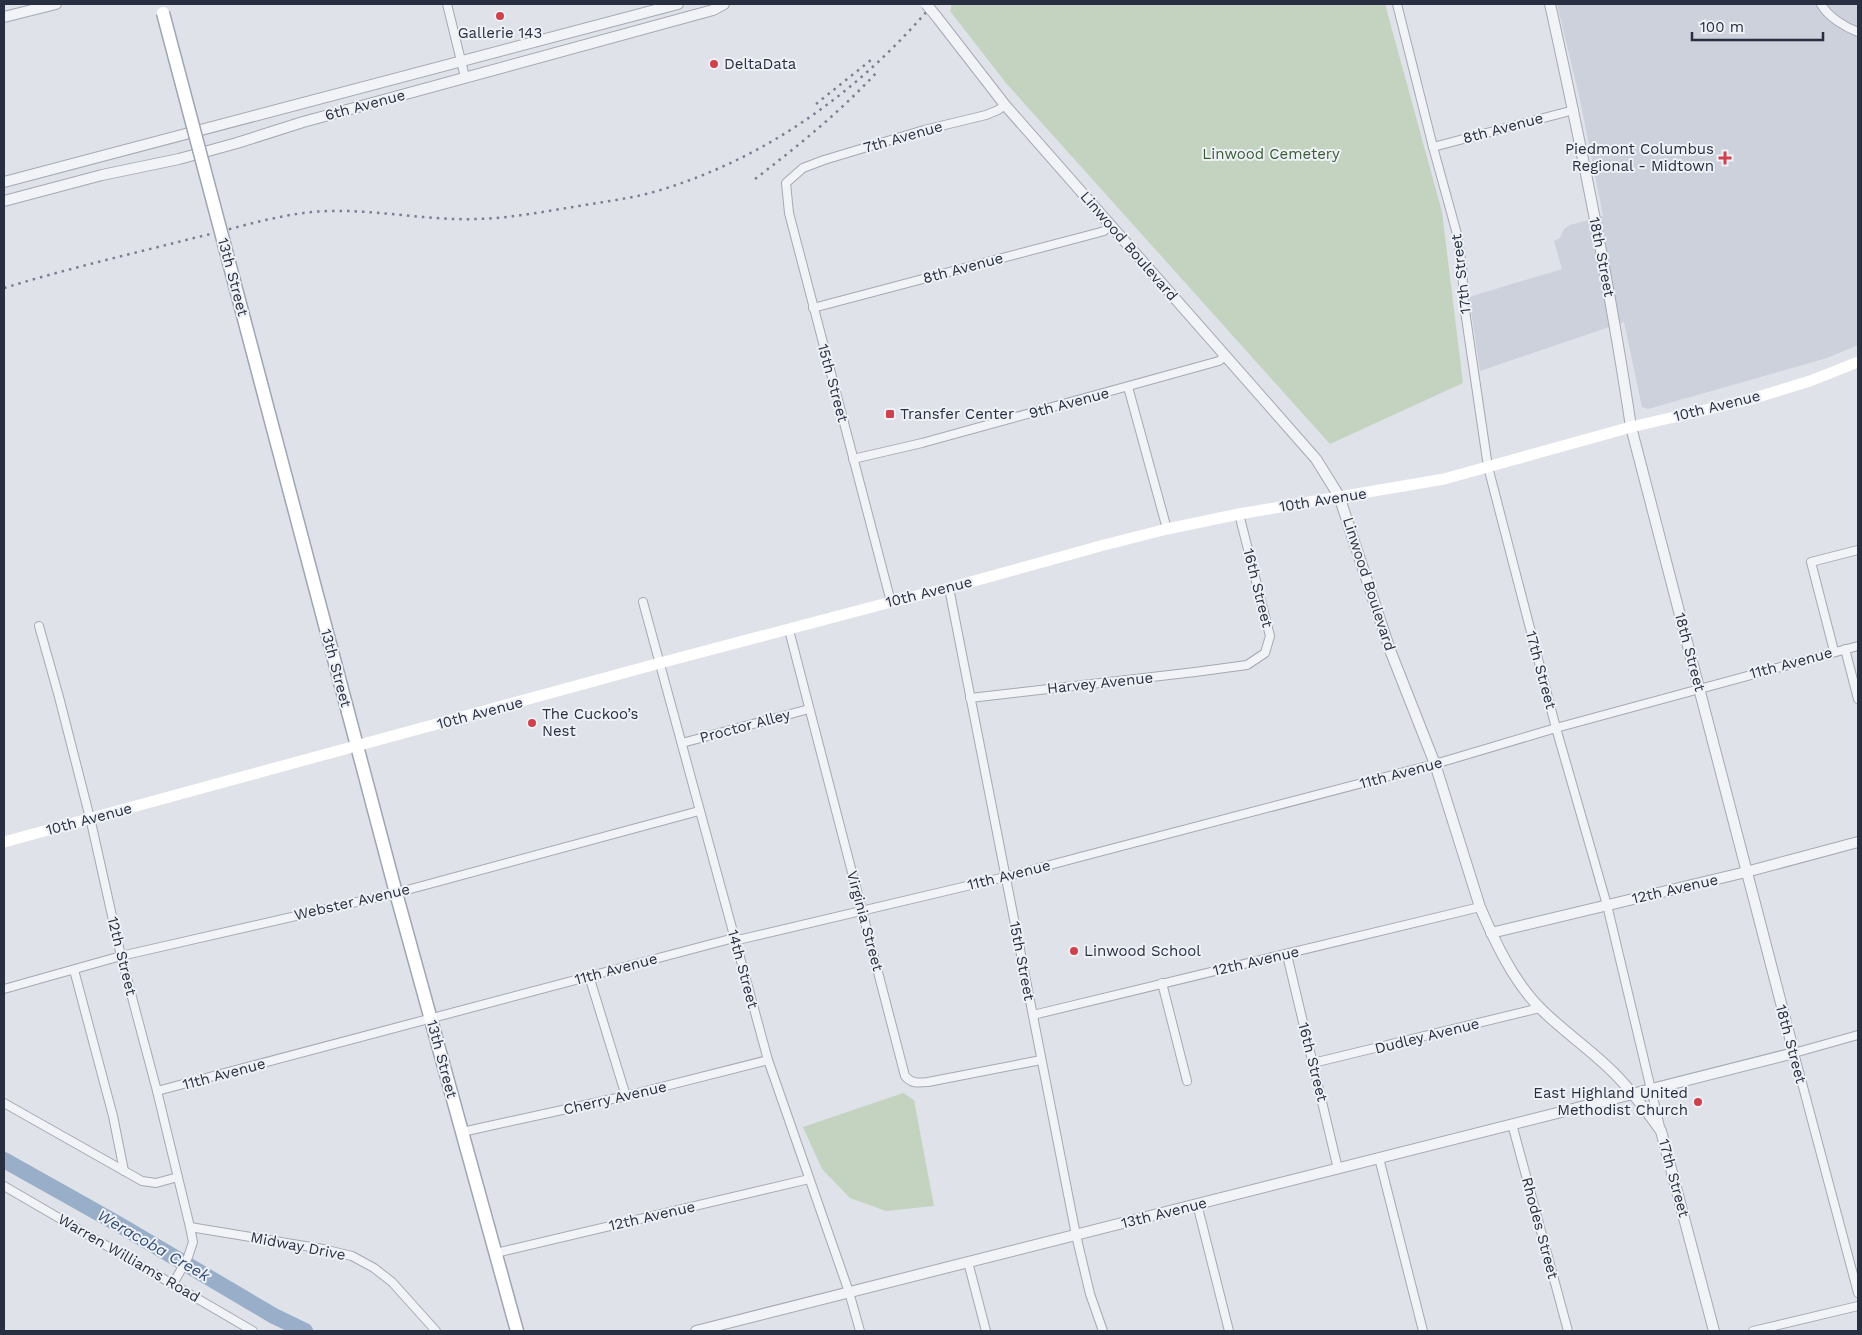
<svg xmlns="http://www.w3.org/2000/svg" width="1862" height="1335" viewBox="0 0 1862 1335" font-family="'Work Sans',sans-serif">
	<rect width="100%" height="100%" fill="#dfe2e9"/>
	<!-- built -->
	<polygon fill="#cdd1db" points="1557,4 1858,4 1858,345 1827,358 1648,409 1642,407 1624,322 1480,371 1469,297 1562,269 1554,241 1560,238 1564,229 1570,225 1603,216 1580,100"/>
	<!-- green -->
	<g fill="#c3d3c0">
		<polygon points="952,4 1385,4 1442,212 1463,383 1330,444 1006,83 950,11"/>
		<polygon points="903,1093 914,1100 934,1206 886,1211 850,1198 822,1169 803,1127"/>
	</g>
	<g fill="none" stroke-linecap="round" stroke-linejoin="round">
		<!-- river -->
		<polyline stroke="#99aec9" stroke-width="16" points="4,1160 118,1224 274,1316 305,1331"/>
		<!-- minor casing -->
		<g stroke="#a4a9b3" stroke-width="10">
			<g id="minor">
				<polyline points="447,4 465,77"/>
				<polyline points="1397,4 1433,147 1457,234 1462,266 1464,304 1488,467 1556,728 1607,905 1660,1127"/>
				<path d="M1821,4C1828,17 1845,27 1858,32"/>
				<polyline points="1433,147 1574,110"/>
				<polyline points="813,308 1097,233 1104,231 1110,225"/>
				<polyline points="1128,387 1167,529"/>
				<polyline points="853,459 922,443 1219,361 1225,356"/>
				<polyline points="949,588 1076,1235 1090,1294 1103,1331"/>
				<polyline points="643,602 768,1060 849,1292 860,1331"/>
				<polyline points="891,602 789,213 786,183 803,168 824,160 924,130 986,115 998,110 1005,105"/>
				<polyline points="39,626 59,697 91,822 121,956 157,1091 190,1227 193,1242 188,1257 173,1284"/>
				<path d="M789,630L905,1076C912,1084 918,1083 928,1082L1041,1060"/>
				<polyline points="1845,649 1858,699"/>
				<polyline points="1834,651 1811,562 1858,550"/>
				<polyline points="970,698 1195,672 1247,665 1265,653 1270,636 1239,514"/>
				<polyline points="682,743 809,709"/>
				<polyline points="1287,955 1338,1169"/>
				<polyline points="74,970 113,1116 124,1171"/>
				<polyline points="589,976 626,1096"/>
				<polyline points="1162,983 1187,1081"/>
				<polyline points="4,989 121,956 396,893 699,811"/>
				<polyline points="1033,1015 1480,907"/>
				<polyline points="1858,1035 1794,1053 1858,1293"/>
				<polyline points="1313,1063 1540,1008"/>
				<polyline points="157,1091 734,938 742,939 1005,877 1080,857 1435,764 1556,728 1858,646"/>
				<polyline points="4,1103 142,1181 156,1183 178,1177"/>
				<polyline points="1512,1124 1568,1331"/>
				<polyline points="462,1132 626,1096 768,1060"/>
				<polyline points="1379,1158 1423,1331"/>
				<polyline points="4,1186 253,1331"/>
				<polyline points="1197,1204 1229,1331"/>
				<polyline points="190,1227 323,1249 352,1256 374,1268 392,1282 436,1331"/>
				<polyline points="496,1253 809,1179"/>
				<polyline points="968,1262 986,1331"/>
				<polyline points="1753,1331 1858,1306"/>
			</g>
		</g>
		<!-- tertiary casing -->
		<g stroke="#a4a9b3" stroke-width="12">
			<g id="tertiary">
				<path d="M936,16L1005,105L1316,459L1339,496L1390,650L1435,764L1480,907C1495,942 1513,981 1541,1009C1563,1031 1590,1049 1613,1072C1631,1090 1646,1110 1661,1131L1714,1331"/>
				<polyline points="4,17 56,4"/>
				<polyline points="4,182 678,4"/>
				<polyline points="4,201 102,175 179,159 237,143 303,122 713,10 724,4"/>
				<polyline points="1491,933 1746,872 1858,842"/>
				<path d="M696,1331L1794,1053L1631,427C1610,285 1581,144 1550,4"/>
			</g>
		</g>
		<!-- primary casing -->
		<g stroke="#9ea6b5" stroke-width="15">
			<polyline id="primary" points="348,712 396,893 517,1331"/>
		</g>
		<!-- minor -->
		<use href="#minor" stroke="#f2f3f7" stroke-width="8"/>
		<!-- tertiary -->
		<use href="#tertiary" stroke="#f2f3f7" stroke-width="10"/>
		<!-- secondary -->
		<polyline stroke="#fff" stroke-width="11" points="4,842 660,663 891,602 949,588 1104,545 1167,529 1239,514 1444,479 1631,427 1748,400 1810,381 1858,362"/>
		<!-- primary -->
		<use href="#primary" stroke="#fff" stroke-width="12"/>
		<!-- rail -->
		<g stroke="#788092" stroke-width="2.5" stroke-dasharray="2.5 5" stroke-linecap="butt">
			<polyline points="816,104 871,60"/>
			<path d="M755,179C798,146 840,112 877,72"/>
			<path d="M4,288C66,269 131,254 194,238C233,229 272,216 312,212C367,207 423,221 478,219C510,218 542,212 573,207C601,202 630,199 657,191C766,159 861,90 933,4"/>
		</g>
		<!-- tertiary-bridge casing -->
		<g stroke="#a4a9b3" stroke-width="12" stroke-linecap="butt">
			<polyline id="tertiary-bridge" points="926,4 936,16"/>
		</g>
		<!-- primary-bridge casing -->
		<g stroke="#9ea6b5" stroke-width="15" stroke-linecap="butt">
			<polyline id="primary-bridge" points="163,13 348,712"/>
		</g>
		<!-- tertiary-bridge -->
		<use href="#tertiary-bridge" stroke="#f2f3f7" stroke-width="10"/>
		<!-- primary-bridge -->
		<use href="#primary-bridge" stroke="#fff" stroke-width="12"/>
	</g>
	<!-- markers -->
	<g fill="#d0414e" stroke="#eef1f6" stroke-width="2">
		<circle cx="500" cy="16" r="5"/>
		<circle cx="714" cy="64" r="5"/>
		<path d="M1722.5 150.5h5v5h5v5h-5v5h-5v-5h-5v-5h5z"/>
		<rect x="885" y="409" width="10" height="10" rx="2.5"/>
		<circle cx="532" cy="723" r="5"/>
		<circle cx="1074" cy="951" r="5"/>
		<circle cx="1698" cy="1102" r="5"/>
	</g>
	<g text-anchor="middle" stroke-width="4" stroke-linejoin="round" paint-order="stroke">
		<!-- poi labels -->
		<g font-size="15" fill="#282f40" stroke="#eef1f6" text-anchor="start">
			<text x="500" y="38" text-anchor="middle">Gallerie 143</text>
			<text x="724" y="69">DeltaData</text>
			<text x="1714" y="154" text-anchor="end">Piedmont Columbus<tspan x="1714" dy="17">Regional - Midtown</tspan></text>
			<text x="900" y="419">Transfer Center</text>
			<text x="542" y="719">The Cuckoo’s<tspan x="542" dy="17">Nest</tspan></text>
			<text x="1084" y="956">Linwood School</text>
			<text x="1688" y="1098" text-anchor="end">East Highland United<tspan x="1688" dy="17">Methodist Church</tspan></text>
		</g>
		<!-- street labels -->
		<g font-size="15" fill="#282f40" stroke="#eef1f6">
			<text transform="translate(365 105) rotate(-15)" y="5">6th Avenue</text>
			<text transform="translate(1503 128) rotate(-15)" y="5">8th Avenue</text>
			<text transform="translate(903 137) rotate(-16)" y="5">7th Avenue</text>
			<text transform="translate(1129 246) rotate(49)" y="5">Linwood Boulevard</text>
			<text transform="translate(1602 257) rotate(79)" y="5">18th Street</text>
			<text transform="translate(963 268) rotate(-15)" y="5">8th Avenue</text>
			<text transform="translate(1461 274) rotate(-97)" y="5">17th Street</text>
			<text transform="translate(233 277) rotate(75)" y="5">13th Street</text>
			<text transform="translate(833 383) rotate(75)" y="5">15th Street</text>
			<text transform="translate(1069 403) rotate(-15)" y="5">9th Avenue</text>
			<text transform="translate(1717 406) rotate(-14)" y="5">10th Avenue</text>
			<text transform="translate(1323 500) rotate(-9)" y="5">10th Avenue</text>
			<text transform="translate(1369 584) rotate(72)" y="5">Linwood Boulevard</text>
			<text transform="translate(1258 588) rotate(76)" y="5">16th Street</text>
			<text transform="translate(929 592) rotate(-14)" y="5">10th Avenue</text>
			<text transform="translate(1690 652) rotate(75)" y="5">18th Street</text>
			<text transform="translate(1791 663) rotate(-15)" y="5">11th Avenue</text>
			<text transform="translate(336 668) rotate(75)" y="5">13th Street</text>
			<text transform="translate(1541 670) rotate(75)" y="5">17th Street</text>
			<text transform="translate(1100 683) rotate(-6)" y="5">Harvey Avenue</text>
			<text transform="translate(480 713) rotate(-15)" y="5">10th Avenue</text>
			<text transform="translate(745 726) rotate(-15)" y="5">Proctor Alley</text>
			<text transform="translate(1401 773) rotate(-15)" y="5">11th Avenue</text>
			<text transform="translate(89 819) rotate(-15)" y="5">10th Avenue</text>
			<text transform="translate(1009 875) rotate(-14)" y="5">11th Avenue</text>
			<text transform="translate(1675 889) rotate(-13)" y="5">12th Avenue</text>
			<text transform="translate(352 902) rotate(-13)" y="5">Webster Avenue</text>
			<text transform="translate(865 921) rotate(75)" y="5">Virginia Street</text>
			<text transform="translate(122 956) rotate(76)" y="5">12th Street</text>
			<text transform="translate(1022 961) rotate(79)" y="5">15th Street</text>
			<text transform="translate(1256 961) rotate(-13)" y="5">12th Avenue</text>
			<text transform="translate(616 969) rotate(-15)" y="5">11th Avenue</text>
			<text transform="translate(743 969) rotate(75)" y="5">14th Street</text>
			<text transform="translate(1427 1036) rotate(-14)" y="5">Dudley Avenue</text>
			<text transform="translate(1791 1044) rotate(75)" y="5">18th Street</text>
			<text transform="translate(442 1059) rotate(75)" y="5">13th Street</text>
			<text transform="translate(1313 1062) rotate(76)" y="5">16th Street</text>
			<text transform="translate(224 1074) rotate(-15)" y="5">11th Avenue</text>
			<text transform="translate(615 1098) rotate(-13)" y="5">Cherry Avenue</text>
			<text transform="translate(1674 1178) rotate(75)" y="5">17th Street</text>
			<text transform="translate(1164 1213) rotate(-14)" y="5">13th Avenue</text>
			<text transform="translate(652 1216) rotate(-13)" y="5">12th Avenue</text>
			<text transform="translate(1540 1228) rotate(75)" y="5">Rhodes Street</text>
			<text transform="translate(298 1246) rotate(11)" y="5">Midway Drive</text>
			<text transform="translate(129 1258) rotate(30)" y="5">Warren Williams Road</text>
		</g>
		<!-- park labels -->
		<g font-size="15" fill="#3a5c35" stroke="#eef1f6">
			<text x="1271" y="159">Linwood Cemetery</text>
		</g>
		<!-- water labels -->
		<g font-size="16" font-style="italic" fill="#314b75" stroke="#eef1f6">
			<text transform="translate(154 1245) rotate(30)" y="6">Weracoba Creek</text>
		</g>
	</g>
	<!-- border -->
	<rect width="1862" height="1335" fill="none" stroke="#282f40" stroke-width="10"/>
	<!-- scale -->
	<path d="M1692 32v8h131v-8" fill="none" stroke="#282f40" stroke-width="2.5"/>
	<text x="1700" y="32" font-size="15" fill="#282f40" stroke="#eef1f6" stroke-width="4" paint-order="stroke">100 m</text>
</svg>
